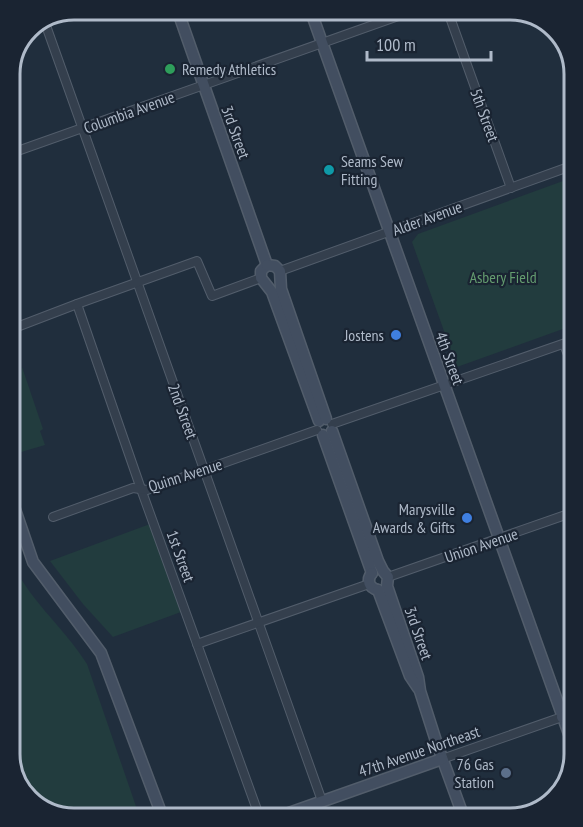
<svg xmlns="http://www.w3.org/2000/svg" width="583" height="827" viewBox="0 0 583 827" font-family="'PT Sans Narrow',sans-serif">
	<rect width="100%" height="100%" fill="#202e3d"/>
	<!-- green -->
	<g fill="#223c3e">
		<polygon points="574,177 574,325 457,367 412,242 418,234"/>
		<polygon points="22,367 43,429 40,431 45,445 11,455 9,410 16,405"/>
		<polygon points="150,524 181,612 113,637 83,604 50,561"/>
		<path d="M9,555C25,597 64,627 87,664L140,818H70L41,809L18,786L9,753Z"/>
	</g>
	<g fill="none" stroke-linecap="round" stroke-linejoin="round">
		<!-- street casing -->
		<g stroke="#525d6b" stroke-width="10">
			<g id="street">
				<polyline points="447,9 511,188"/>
				<polyline points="44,20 322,801"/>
				<polyline points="9,154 418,9"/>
				<polyline points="280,271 574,165"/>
				<polyline points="77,304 141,489 260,818"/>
				<polyline points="9,330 77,304 197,261 212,296 261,278"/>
				<polyline points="564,344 574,371"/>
				<polyline points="332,424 574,340"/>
				<polyline points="53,517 133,488 147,490 317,430"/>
				<polyline points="388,577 574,512"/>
				<polyline points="197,644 369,584"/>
				<polyline points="442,759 562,717"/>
			</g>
		</g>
		<!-- secondary casing -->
		<g stroke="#525d6b" stroke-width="13">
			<g id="secondary">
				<polyline points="177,9 267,265"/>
				<polyline points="310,9 574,748"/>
				<polyline points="267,265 261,271 261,278 272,292 319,421"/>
				<polyline points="267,265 275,266 280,271 281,289 326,419"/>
				<polyline points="332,431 378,561 383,571 388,577 387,586 418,677 420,691 436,741 464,818"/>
				<polyline points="323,435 372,573"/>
				<polyline points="9,492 33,562 101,653 163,818"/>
				<path d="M372,573C366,580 369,588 378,590"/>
				<polyline points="378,590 410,676 418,688"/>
				<polyline points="562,717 574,712"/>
				<polyline points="275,818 442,759"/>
			</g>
		</g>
		<!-- street -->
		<use href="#street" stroke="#343f4d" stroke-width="8"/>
		<!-- secondary -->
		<use href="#secondary" stroke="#424e60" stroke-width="10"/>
	</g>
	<!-- markers -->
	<circle fill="#2e9e5b" stroke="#1a2432" stroke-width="2" cx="170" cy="69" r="6"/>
	<circle fill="#0f9aa8" stroke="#1a2432" stroke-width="2" cx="329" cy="170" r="6"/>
	<g fill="#3f7fe0" stroke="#1a2432" stroke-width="2">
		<circle cx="396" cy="335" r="6"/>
		<circle cx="467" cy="518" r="6"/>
	</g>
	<circle fill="#5c6f8a" stroke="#1a2432" stroke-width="2" cx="506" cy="773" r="6"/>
	<g text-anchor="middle" stroke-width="4.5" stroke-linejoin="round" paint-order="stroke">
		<!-- poi labels -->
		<g font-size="16" fill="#afbac9" stroke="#1a2432" text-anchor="end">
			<text x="182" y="75" text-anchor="start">Remedy Athletics</text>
			<text x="341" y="167" text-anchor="start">Seams Sew<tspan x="341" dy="18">Fitting</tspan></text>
			<text x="384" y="341">Jostens</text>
			<text x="455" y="515">Marysville<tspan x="455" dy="18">Awards &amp; Gifts</tspan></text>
			<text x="494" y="770">76 Gas<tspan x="494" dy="18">Station</tspan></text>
		</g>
		<!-- street labels -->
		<g font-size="16" fill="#afbac9" stroke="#1a2432">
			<text transform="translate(129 112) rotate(-20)" y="6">Columbia Avenue</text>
			<text transform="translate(485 115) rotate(70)" y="6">5th Street</text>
			<text transform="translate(236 132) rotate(70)" y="6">3rd Street</text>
			<text transform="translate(427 218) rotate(-20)" y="6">Alder Avenue</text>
			<text transform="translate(450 358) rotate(70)" y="6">4th Street</text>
			<text transform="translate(183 411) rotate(70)" y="6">2nd Street</text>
			<text transform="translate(185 475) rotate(-18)" y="6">Quinn Avenue</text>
			<text transform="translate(481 545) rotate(-19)" y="6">Union Avenue</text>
			<text transform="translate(181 556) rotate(70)" y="6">1st Street</text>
			<text transform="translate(419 633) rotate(71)" y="6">3rd Street</text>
			<text transform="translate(419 751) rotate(-19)" y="6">47th Avenue Northeast</text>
		</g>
		<!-- park labels -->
		<g font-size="16" fill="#649c6f" stroke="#1a2432">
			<text x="503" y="283">Asbery Field</text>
		</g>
	</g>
	<!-- crop -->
	<path d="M0 0H583V827H0ZM74 20H510A54 54 0 0 1 564 74V754A54 54 0 0 1 510 808H74A54 54 0 0 1 20 754V74A54 54 0 0 1 74 20Z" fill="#1a2432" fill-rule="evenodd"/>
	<path fill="none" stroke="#afbac9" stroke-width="3" d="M74 20H510A54 54 0 0 1 564 74V754A54 54 0 0 1 510 808H74A54 54 0 0 1 20 754V74A54 54 0 0 1 74 20Z"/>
	<!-- scale -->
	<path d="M367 51v9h124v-9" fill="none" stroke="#afbac9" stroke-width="3"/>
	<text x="376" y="51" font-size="18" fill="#afbac9" stroke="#1a2432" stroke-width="4.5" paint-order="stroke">100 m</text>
</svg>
